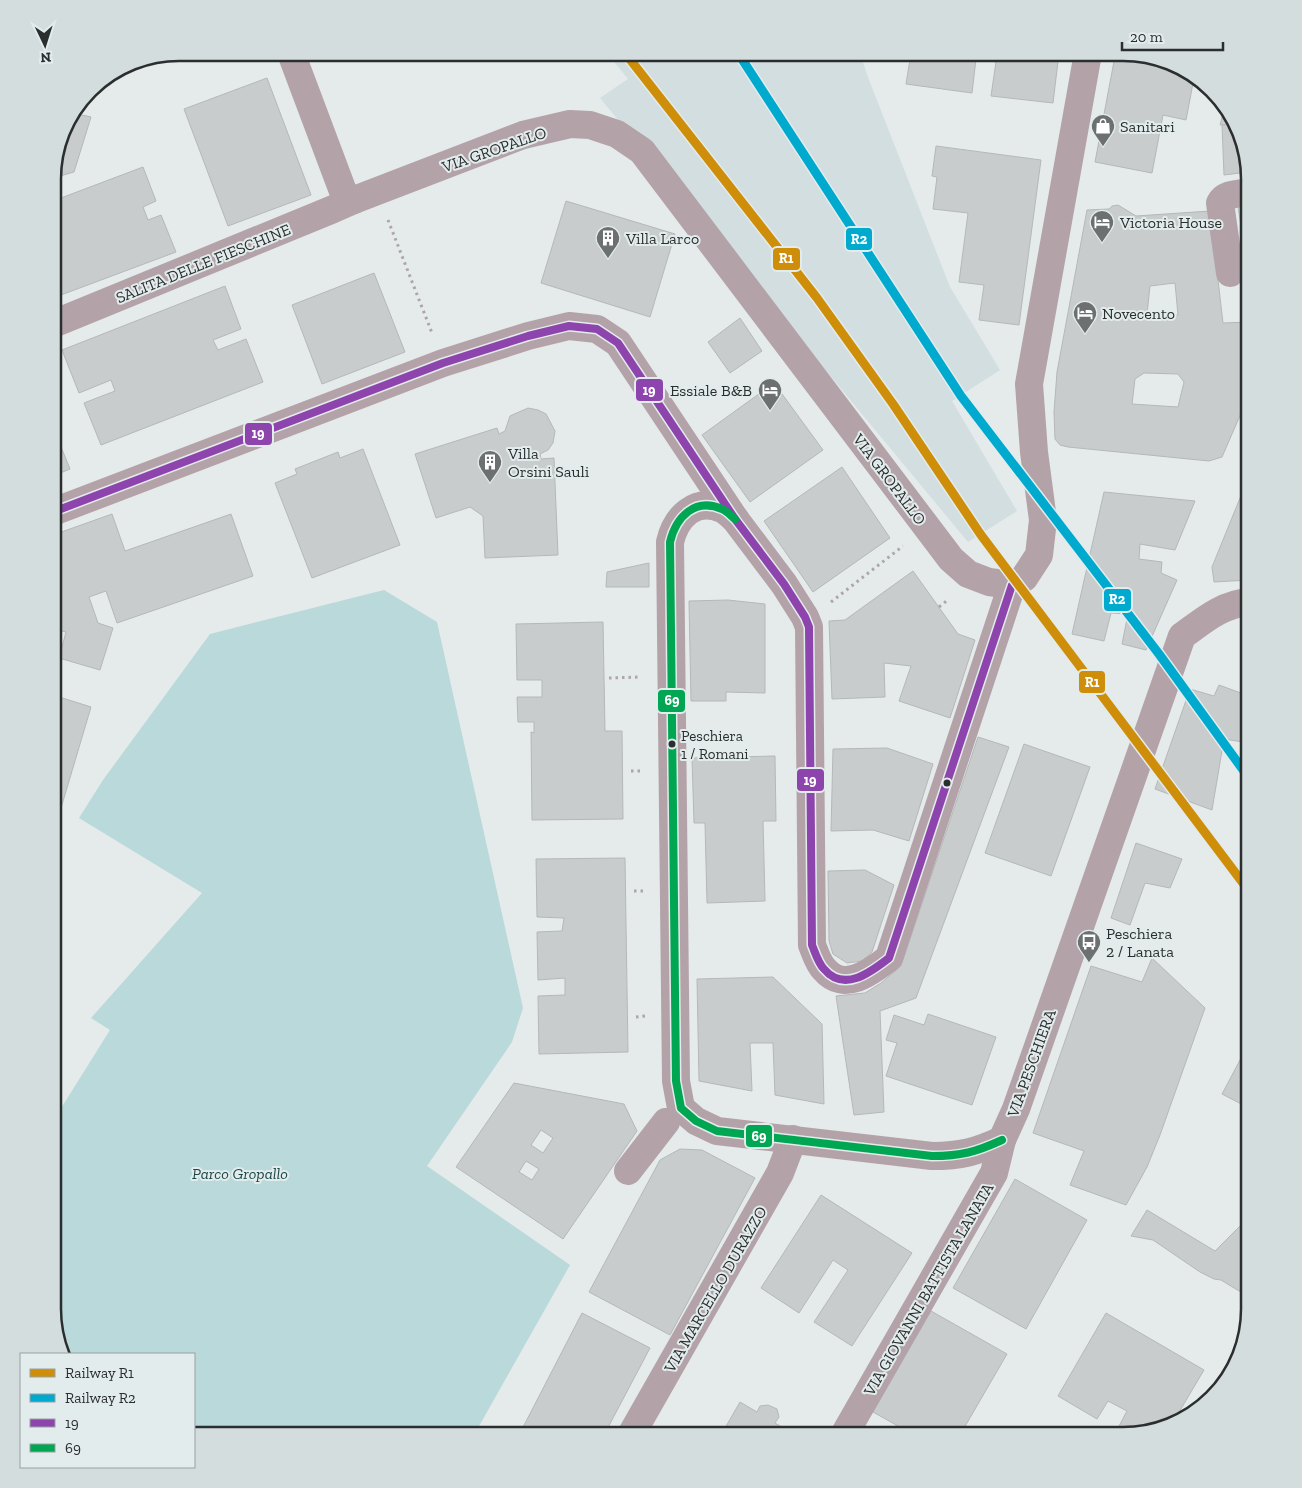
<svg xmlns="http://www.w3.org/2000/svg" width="1302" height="1488" viewBox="0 0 1302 1488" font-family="'Zilla Slab',serif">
	<rect width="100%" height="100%" fill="#e5eaeb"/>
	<!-- built -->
	<polygon fill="#d2dedf" points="607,53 860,53 869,80 950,287 1000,370 952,401 1017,511 968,542 600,98 628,79"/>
	<!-- green -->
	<polygon fill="#bad9db" points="384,590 437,622 523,1008 512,1042 427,1166 570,1265 474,1435 194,1435 194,1354 62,1354 59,1349 53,1309 53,1121 110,1030 91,1018 202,893 79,818 103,780 210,634"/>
	<!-- building -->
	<g fill="#c8cccc" stroke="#b5b8b9" fill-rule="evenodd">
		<polygon points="911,53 1059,53 1053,103 991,96 996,62 976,59 972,93 906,84"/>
		<polygon points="1116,53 1131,53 1179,66 1183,69 1115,56"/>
		<polygon points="1115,56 1183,69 1194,78 1186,120 1163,115 1152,173 1095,162"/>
		<polygon points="267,78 311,195 228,226 184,109"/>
		<polygon points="1225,106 1235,124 1220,125"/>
		<polygon points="73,113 91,117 74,172 53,178 53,171 65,123"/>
		<polygon points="1235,124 1243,139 1248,172 1224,175 1222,125"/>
		<polygon points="936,146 1041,160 1019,325 979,320 984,285 959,282 968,213 933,209 937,177 932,176"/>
		<polygon points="143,167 156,201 143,207 148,220 161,215 176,252 53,298 53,201"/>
		<polygon points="566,201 675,234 650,317 541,283"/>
		<path d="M1118,205L1136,216L1210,211L1223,323L1249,322V410L1242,411L1222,457L1209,461L1068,447L1060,445L1055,439L1054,412L1057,372L1087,210L1109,209L1112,206ZM1175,283L1178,315L1165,317L1147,314L1150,286ZM1144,373L1178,374L1184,382L1178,407L1132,404L1135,379Z"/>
		<polygon points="1249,205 1249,269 1248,269 1238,207"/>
		<polygon points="374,273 405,352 322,384 292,305"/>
		<polygon points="225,286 241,329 213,340 218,350 246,339 263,382 101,445 84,403 115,391 111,380 79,393 62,350"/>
		<polygon points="740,318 762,351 730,373 708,342"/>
		<polygon points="774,383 823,450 750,502 702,435"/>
		<polygon points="528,408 538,410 546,414 555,431 553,443 548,450 540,454 541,459 554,458 558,555 485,558 483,516 470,507 436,518 415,454 497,428 499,434 505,431 510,416"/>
		<polygon points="55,432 70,469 53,476 53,433"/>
		<polygon points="363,449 400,545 312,578 275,483 297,474 295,469 338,452 340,458"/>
		<polygon points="842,467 890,538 813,592 764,521"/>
		<polygon points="1249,476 1249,580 1214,582 1212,567"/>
		<polygon points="1104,492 1195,501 1175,550 1140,544 1139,559 1162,562 1161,573 1177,580 1146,650 1122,644 1128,614 1111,613 1104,641 1072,634"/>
		<polygon points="112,514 125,551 231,514 253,576 117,623 106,591 89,597 98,623 113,628 100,670 59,658 66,632 58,630 53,647 53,535"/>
		<polygon points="649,563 649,587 606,587 607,572"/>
		<polygon points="913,571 958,634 975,640 950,718 899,701 911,666 884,663 885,697 832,699 829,621 845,620"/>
		<polygon points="728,600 765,604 765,693 726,692 726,701 691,701 689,601"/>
		<polygon points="603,622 605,731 622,731 623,819 532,820 531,732 534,733 534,722 518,722 517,697 542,697 542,680 517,680 516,624"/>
		<polygon points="1219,685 1249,696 1249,743 1224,739 1212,810 1155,789 1190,689 1214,696"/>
		<polygon points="53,695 91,707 53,835"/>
		<polygon points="978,737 1009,747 916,998 880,1011 884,1112 854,1115 836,996 865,993 881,983 901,966"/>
		<polygon points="1024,744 1090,767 1051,876 985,853"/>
		<polygon points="887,748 933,764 909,841 873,830 831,831 833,749"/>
		<polygon points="775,756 776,821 763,821 765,901 707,903 705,823 694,823 692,758"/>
		<polygon points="1136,843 1182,859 1170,888 1145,883 1130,925 1111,918"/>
		<polygon points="625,858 628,1052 539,1054 538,996 565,995 565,978 538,980 537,932 562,931 564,918 537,917 536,859"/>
		<polygon points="865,870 894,885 872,952 862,961 847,963 833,954 829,941 828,871"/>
		<polygon points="1152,958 1205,1008 1160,1135 1147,1167 1126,1205 1070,1185 1084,1151 1033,1133 1091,966 1142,982"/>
		<polygon points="773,977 822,1024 824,1104 775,1095 773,1043 750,1043 752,1091 699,1081 697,979"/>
		<polygon points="928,1014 996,1037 972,1105 886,1076 897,1043 886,1040 894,1015 924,1025"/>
		<polygon points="1247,1047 1249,1049 1249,1108 1222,1094"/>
		<path d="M514,1083L624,1104L637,1131L563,1239L456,1167ZM541,1130L553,1138L543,1153L531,1145ZM526,1161L539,1169L532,1180L519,1172Z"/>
		<polygon points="680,1149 702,1150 755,1178 670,1335 589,1292 660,1160"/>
		<polygon points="1015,1179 1087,1220 1026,1329 953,1288"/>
		<polygon points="821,1195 912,1253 852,1346 814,1322 848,1270 833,1260 799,1313 761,1288"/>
		<polygon points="1147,1210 1215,1251 1249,1217 1249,1297 1221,1280 1214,1279 1200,1272 1153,1240 1131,1236"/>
		<polygon points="931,1311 1007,1354 960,1435 914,1435 873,1412"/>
		<polygon points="582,1313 650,1348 604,1435 519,1435"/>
		<polygon points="1106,1313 1204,1370 1172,1424 1163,1429 1126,1435 1117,1430 1127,1411 1108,1401 1097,1419 1058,1396"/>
		<polygon points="740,1402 757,1412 760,1406 768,1405 777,1409 779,1417 775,1423 790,1432 787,1435 721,1435"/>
		<polygon points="648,1427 665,1435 644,1435"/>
	</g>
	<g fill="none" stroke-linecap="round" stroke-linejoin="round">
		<!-- path -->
		<g stroke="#ada5a8" stroke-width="3" stroke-dasharray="2.5 4" stroke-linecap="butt">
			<polyline points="194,53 195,56 203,53"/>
			<polyline points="388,220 432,333"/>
			<polyline points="831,602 903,546"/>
			<polyline points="939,607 949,599"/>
			<polyline points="609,678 641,677"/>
			<polyline points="631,771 641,771"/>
			<polyline points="634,891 643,891"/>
			<polyline points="636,1017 645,1016"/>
		</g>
		<!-- minor -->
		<g stroke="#b3a3a8" stroke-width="28">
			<polyline points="291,53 344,194 354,200"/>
			<path d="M1230,273L1220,203C1225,193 1239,194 1249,192"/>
			<polyline points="53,324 331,210 354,200 523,135 570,124 590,125 617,134 642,151 951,559 968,574 989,582 1012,585 1024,578 1039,555 1043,520 1034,452 1029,384 1088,53"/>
			<path d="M53,512L443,363L528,336L569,326L597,329L618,343L735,519L784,584L805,617L809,627L812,945C815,952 818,963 824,969C844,993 871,972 889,958L1012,585"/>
			<path d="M735,519C731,516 727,511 722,509C695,497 676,517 670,542L676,1081L681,1108L696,1121L717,1131L932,1156C961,1156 976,1152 1002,1140"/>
			<polyline points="628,1171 666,1122"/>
			<polyline points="631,1435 780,1173 793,1139"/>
			<path d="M844,1435L994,1173L1002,1140L1016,1109L1182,636C1203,621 1222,604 1249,602"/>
		</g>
		<!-- rail casing -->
		<g stroke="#b2aeb0" stroke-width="5.5">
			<polyline id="rail" points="738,53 961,396"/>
		</g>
		<!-- rail -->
		<use href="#rail" stroke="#e3eced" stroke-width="4" stroke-dasharray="11" stroke-linecap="butt"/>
		<!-- bus-1 casing -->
		<g stroke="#e3eced" stroke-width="11">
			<path id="bus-1" d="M53,512L443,363L528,336L569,326L597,329L618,343L735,519L784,584L805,617L809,627L812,945C815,952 818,963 824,969C844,993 871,972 889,958L1012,585"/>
		</g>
		<!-- bus-2 casing -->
		<g stroke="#e3eced" stroke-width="11">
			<path id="bus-2" d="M735,519C731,516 727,511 722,509C695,497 676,517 670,542L676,1081L681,1108L696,1121L717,1131L932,1156C961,1156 976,1152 1002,1140"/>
		</g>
		<!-- bus-1 -->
		<use href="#bus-1" stroke="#8e44ad" stroke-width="8"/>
		<!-- bus-2 -->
		<use href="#bus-2" stroke="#00a651" stroke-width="8"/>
		<!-- rail-1 casing -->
		<g stroke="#e3eced" stroke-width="12">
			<polyline id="rail-1" points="625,53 817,298 893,404 981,535 1249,891"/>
		</g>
		<!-- rail-2 casing -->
		<g stroke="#e3eced" stroke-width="12">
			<polyline id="rail-2" points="738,53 961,396 1159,654 1249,778"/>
		</g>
		<!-- rail-1 -->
		<use href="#rail-1" stroke="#ce8e09" stroke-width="9"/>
		<!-- rail-2 -->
		<use href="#rail-2" stroke="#00a9ce" stroke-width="9"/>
	</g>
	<!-- icons -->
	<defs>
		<g id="shop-pin" transform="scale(1.25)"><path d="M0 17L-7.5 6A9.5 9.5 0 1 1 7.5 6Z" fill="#6c7070" stroke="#e3eced"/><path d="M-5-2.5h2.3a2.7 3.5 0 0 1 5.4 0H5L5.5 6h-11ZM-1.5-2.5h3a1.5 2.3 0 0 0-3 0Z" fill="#fff"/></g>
		<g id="hotel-pin" transform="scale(1.25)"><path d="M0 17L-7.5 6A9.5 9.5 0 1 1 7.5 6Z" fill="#6c7070" stroke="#e3eced"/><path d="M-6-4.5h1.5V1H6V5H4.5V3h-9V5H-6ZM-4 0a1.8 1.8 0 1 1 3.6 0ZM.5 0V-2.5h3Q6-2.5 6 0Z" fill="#fff"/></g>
		<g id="building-pin" transform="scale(1.25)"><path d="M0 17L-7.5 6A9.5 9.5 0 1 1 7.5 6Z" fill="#6c7070" stroke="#e3eced"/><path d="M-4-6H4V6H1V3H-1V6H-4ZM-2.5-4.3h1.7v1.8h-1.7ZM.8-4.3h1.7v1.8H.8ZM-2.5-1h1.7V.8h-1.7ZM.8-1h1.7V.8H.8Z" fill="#fff"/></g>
		<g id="bus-pin" transform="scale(1.25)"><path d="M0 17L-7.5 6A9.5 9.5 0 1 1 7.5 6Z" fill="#6c7070" stroke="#e3eced"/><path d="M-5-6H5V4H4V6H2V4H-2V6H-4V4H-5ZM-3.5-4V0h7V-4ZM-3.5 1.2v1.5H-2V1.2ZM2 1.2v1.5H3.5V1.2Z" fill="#fff"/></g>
	</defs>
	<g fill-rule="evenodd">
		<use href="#shop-pin" x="1103" y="126"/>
		<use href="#hotel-pin" x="1102" y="222"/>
		<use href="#building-pin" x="608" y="238"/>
		<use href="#hotel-pin" x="1085" y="313"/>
		<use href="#hotel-pin" x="770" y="390"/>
		<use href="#building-pin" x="490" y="462"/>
		<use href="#bus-pin" x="1089" y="942"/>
	</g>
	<!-- markers -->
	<g fill="#2b2e2e" stroke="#e3eced" stroke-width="2">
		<circle cx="672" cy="744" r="4.5"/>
		<circle cx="947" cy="783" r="4.5"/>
	</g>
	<g text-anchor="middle" stroke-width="4" stroke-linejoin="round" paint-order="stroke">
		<!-- bus labels -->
		<g font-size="15" fill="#2b2e2e" stroke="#e3eced" text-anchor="start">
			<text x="681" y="741">Peschiera<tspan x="681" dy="18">1 / Romani</tspan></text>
		</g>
		<!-- poi labels -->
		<g font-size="16" fill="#2b2e2e" stroke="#e3eced" text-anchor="start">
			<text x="1120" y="132">Sanitari</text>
			<text x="1120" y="228">Victoria House</text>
			<text x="626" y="244">Villa Larco</text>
			<text x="1102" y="319">Novecento</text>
			<text x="752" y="396" text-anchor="end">Essiale B&amp;B</text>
			<text x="508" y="459">Villa<tspan x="508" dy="18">Orsini Sauli</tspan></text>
			<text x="1106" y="939">Peschiera<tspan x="1106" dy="18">2 / Lanata</tspan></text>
		</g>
		<!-- street labels -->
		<g font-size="16" fill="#2b2e2e" stroke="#e3eced">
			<text transform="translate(494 149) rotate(-19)" y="6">VIA GROPALLO</text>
			<text transform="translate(203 263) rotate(-22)" y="6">SALITA DELLE FIESCHINE</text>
			<text transform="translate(890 479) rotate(53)" y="6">VIA GROPALLO</text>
			<text transform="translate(1031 1063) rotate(-70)" y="6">VIA PESCHIERA</text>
			<text transform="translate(715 1289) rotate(-60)" y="6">VIA MARCELLO DURAZZO</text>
			<text transform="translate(928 1289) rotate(-60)" y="6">VIA GIOVANNI BATTISTA LANATA</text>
		</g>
		<!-- park labels -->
		<g font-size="16" font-style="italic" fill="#1b4749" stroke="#e3eced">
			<text x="240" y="1179">Parco Gropallo</text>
		</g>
	</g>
	<!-- crop -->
	<path d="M0 0H1302V1488H0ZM179 61H1123A118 118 0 0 1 1241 179V1309A118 118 0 0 1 1123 1427H179A118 118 0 0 1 61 1309V179A118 118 0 0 1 179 61Z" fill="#d4ddde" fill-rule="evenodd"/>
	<path fill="none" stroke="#2b2e2e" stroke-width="2.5" d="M179 61H1123A118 118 0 0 1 1241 179V1309A118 118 0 0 1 1123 1427H179A118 118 0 0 1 61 1309V179A118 118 0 0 1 179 61Z"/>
	<g stroke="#e3eced" stroke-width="2">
		<rect x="845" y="227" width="28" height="24" rx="5" fill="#00a9ce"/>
		<rect x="772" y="247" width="29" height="24" rx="5" fill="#ce8e09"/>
		<rect x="635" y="378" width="29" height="24" rx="5" fill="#8e44ad"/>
		<rect x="244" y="422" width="29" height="24" rx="5" fill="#8e44ad"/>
		<rect x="1103" y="588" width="29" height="24" rx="5" fill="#00a9ce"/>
		<rect x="1078" y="670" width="28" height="24" rx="5" fill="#ce8e09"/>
		<rect x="657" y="689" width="29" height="24" rx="5" fill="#00a651"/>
		<rect x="796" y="768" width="29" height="24" rx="5" fill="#8e44ad"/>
		<rect x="745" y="1124" width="28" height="24" rx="5" fill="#00a651"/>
	</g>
	<g font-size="14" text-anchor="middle" font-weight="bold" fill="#fff">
		<text x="859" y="244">R2</text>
		<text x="786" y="263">R1</text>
		<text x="649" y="395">19</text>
		<text x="258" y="438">19</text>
		<text x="1117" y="604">R2</text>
		<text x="1092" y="687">R1</text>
		<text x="672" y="705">69</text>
		<text x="810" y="785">19</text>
		<text x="759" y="1141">69</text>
	</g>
	<!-- legend -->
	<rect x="20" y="1353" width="175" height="115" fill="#e3eced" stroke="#99a0a1"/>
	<rect x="30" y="1369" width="25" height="8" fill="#ce8e09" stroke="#99a0a1"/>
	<text x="65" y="1378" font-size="15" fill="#2b2e2e">Railway R1</text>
	<rect x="30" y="1394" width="25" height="8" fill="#00a9ce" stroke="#99a0a1"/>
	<text x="65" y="1403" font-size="15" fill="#2b2e2e">Railway R2</text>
	<rect x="30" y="1419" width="25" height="8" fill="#8e44ad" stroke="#99a0a1"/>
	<text x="65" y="1428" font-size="15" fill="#2b2e2e">19</text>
	<rect x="30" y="1444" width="25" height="8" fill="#00a651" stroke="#99a0a1"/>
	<text x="65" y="1453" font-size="15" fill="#2b2e2e">69</text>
	<!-- north arrow -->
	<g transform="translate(45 45) rotate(176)" stroke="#e3eced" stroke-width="4" paint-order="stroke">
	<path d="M0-4L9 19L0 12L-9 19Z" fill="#2b2e2e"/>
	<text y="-8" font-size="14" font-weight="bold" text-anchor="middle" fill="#2b2e2e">N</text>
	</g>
	<!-- scale -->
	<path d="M1122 42v8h101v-8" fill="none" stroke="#2b2e2e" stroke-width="2.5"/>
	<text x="1130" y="42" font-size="15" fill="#2b2e2e" stroke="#e3eced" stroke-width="4" paint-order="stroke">20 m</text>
</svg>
